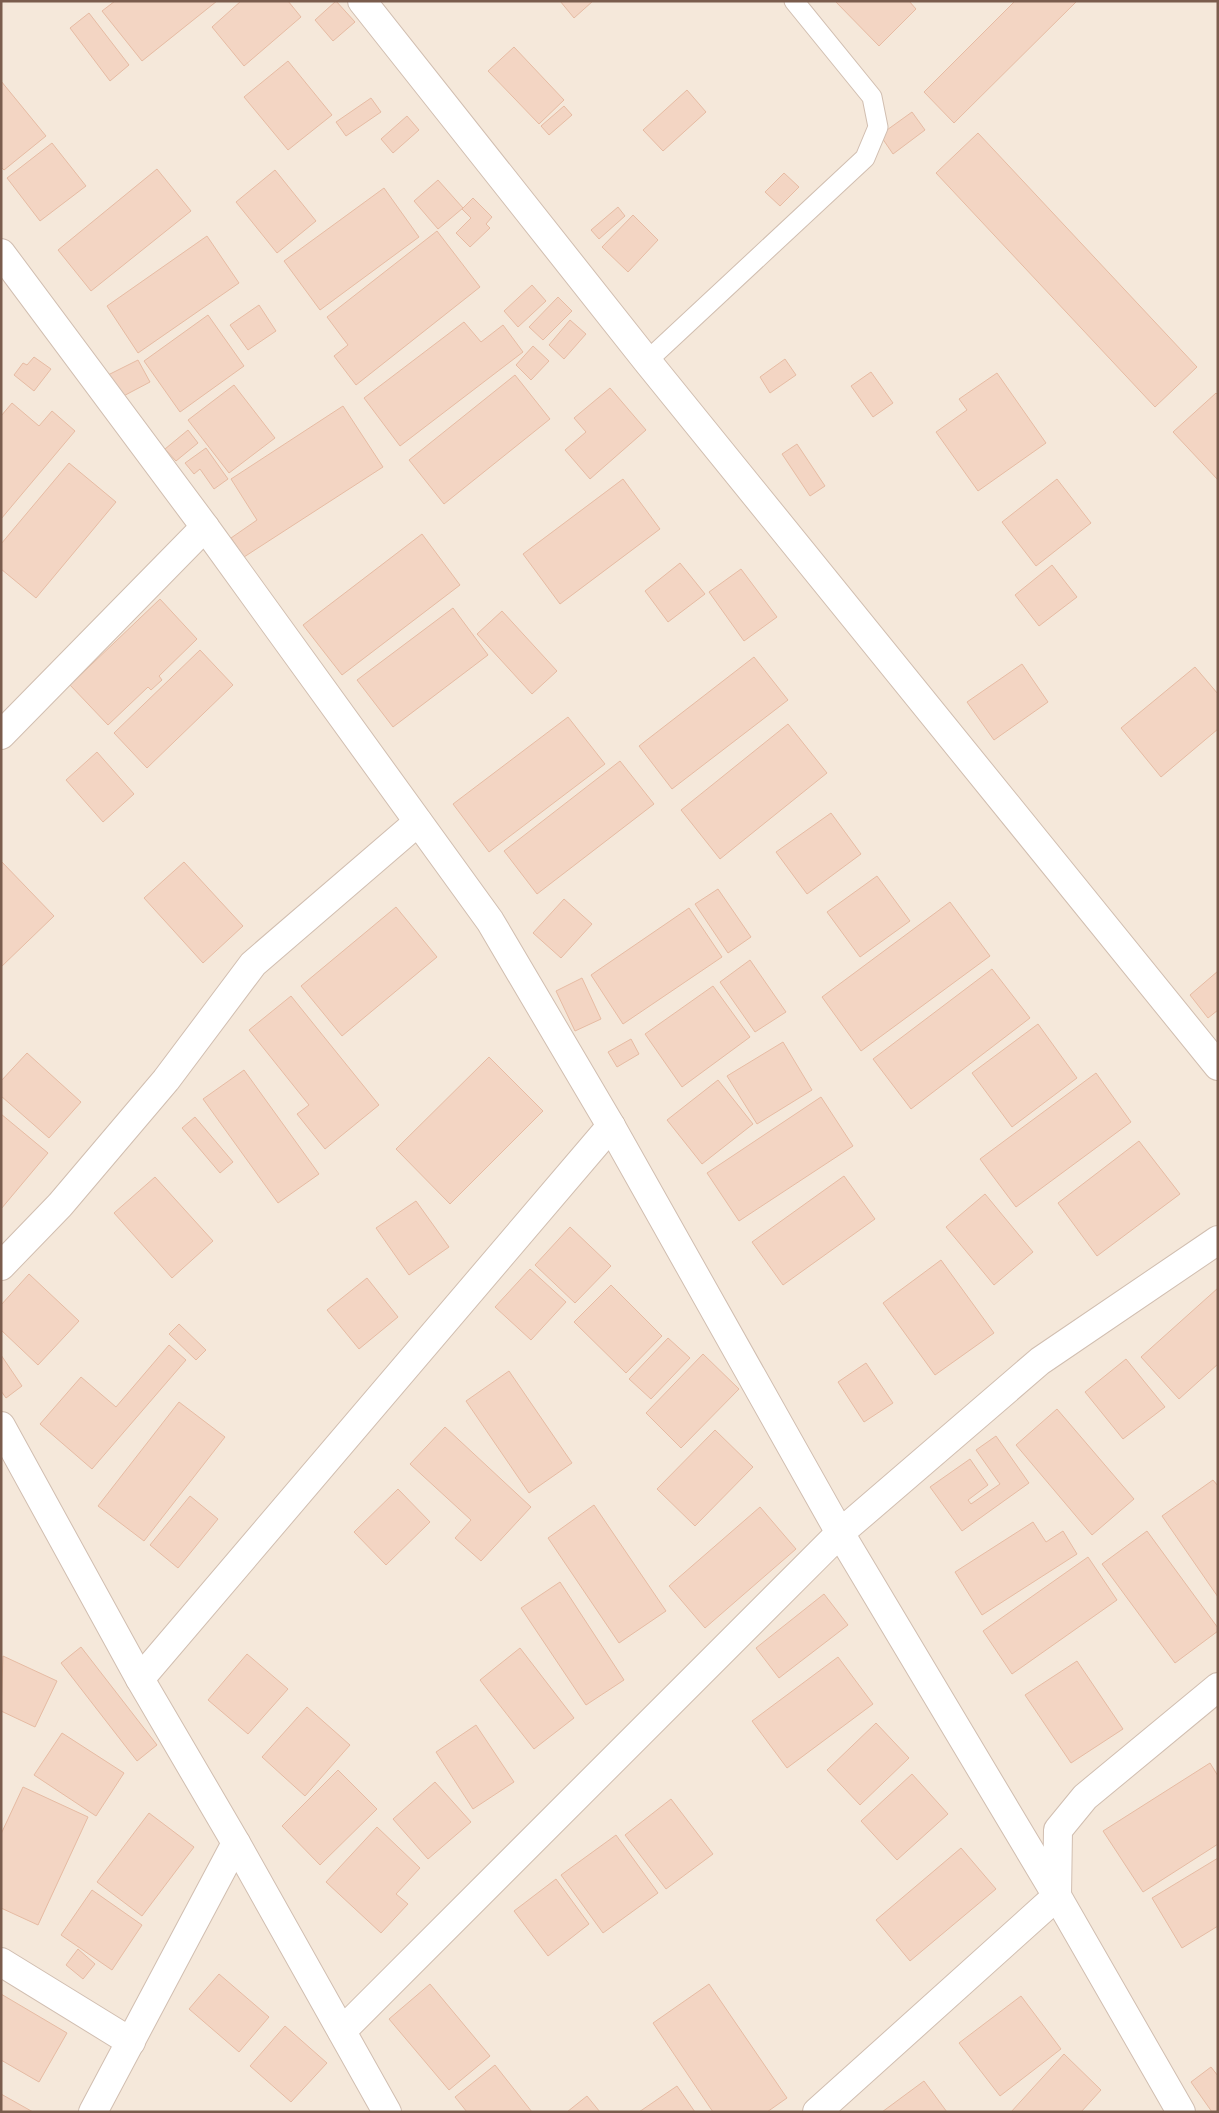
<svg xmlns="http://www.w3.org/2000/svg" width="1219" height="2113" viewBox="0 0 1219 2113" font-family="Figtree,sans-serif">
	<rect width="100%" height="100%" fill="#fdf6ec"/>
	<!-- residential -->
	<rect fill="#f5e8da" x="1" y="1" width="1217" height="2111"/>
	<!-- building -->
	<g fill="#f3d5c3" stroke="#e6bba3">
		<polygon points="115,1 217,1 142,61 102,11"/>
		<polygon points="241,1 288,1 301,17 244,66 212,27"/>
		<polygon points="336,1 355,22 333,41 315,20"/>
		<polygon points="560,1 593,1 574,18"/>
		<polygon points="835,1 909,1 916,9 879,46"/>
		<polygon points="1015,1 1077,1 954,123 924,92"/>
		<polygon points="89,13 129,65 110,81 70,28"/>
		<polygon points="514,47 564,100 539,124 488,71"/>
		<polygon points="288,61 332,115 288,150 244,97"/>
		<polygon points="1,81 46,136 4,170 1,167"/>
		<polygon points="687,90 706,112 663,151 643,130"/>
		<polygon points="371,98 381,112 346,136 336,122"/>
		<polygon points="564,106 572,115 549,135 541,126"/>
		<polygon points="912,112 925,130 893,154 880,135"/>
		<polygon points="407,116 419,130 393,153 381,139"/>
		<polygon points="978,133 1197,367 1155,407 936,173"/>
		<polygon points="52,143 86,186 40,221 7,178"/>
		<polygon points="157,169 191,211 91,291 58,250"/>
		<polygon points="275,170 316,221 277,253 236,202"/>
		<polygon points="784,173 799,187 780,206 765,192"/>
		<polygon points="438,180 463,208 438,229 414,201"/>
		<polygon points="384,188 419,237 320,310 284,261"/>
		<polygon points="473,198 492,217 486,224 490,228 470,247 456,233 471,218 462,209"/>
		<polygon points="618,207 625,216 599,239 591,230"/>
		<polygon points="633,215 658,240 628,272 602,247"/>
		<polygon points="437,231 480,287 356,385 334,356 348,345 327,317"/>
		<polygon points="207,236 239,283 138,353 107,306"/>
		<polygon points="532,285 546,301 518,327 504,311"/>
		<polygon points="558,297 572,311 543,340 529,327"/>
		<polygon points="259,305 276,331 248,350 230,325"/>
		<polygon points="208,315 244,366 180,412 144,361"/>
		<polygon points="570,320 586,334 564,359 549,345"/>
		<polygon points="464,322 481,342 503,325 523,352 400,446 364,398"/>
		<polygon points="533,346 549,361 531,380 516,365"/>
		<polygon points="34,357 51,369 34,391 14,375 23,363 27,365"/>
		<polygon points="785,359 796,375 770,393 760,377"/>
		<polygon points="138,360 150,382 114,401 102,378"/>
		<polygon points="871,372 893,403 873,417 851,386"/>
		<polygon points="997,373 1046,443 978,491 936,432 967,410 959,399"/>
		<polygon points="515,375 550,419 444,504 409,460"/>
		<polygon points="234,385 275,438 229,473 188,420"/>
		<polygon points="610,388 646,430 590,479 565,450 586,432 574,418"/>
		<polygon points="1216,393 1218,395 1218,480 1173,432"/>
		<polygon points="12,403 39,426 52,411 75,431 1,519 1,416"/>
		<polygon points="343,406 383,467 244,557 231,538 257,520 231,479"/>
		<polygon points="188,430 198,443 176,461 165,449"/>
		<polygon points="797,444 825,486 810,496 782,454"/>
		<polygon points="206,448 228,479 214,489 200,469 194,474 185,463"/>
		<polygon points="69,463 116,502 36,598 1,569 1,544"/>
		<polygon points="623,479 660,529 560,604 523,554"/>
		<polygon points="1057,479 1091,523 1036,566 1002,522"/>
		<polygon points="422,534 460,585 342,675 303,625"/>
		<polygon points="680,563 705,594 668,622 645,591"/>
		<polygon points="1052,565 1077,597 1039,626 1015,595"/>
		<polygon points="741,569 777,617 744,641 709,592"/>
		<polygon points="160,599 197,639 159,676 162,680 151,690 148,687 108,725 70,685"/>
		<polygon points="453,608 488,655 393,727 357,680"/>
		<polygon points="502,611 557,671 532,694 477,634"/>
		<polygon points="200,650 233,685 147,768 114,733"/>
		<polygon points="754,657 788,700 672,789 639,746"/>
		<polygon points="1022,664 1048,702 994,740 967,702"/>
		<polygon points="1195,667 1218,694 1218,729 1161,777 1121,728"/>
		<polygon points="568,717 605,764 489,852 453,804"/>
		<polygon points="788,724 827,773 720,859 681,810"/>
		<polygon points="97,752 134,794 103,822 66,780"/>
		<polygon points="620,761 654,804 537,894 504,851"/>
		<polygon points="831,813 861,854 807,894 776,852"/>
		<polygon points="1,861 54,916 1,967"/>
		<polygon points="184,862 243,926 203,963 144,898"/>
		<polygon points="877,876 910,921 860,957 827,912"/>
		<polygon points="718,889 751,937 728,953 695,904"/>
		<polygon points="564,899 592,924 561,958 533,933"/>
		<polygon points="950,902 990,956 861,1051 822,997"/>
		<polygon points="396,907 437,957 342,1036 301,986"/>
		<polygon points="689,908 722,957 623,1024 591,975"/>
		<polygon points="750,960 786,1012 755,1032 720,982"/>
		<polygon points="992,969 1030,1018 911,1109 873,1059"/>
		<polygon points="1218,971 1218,1010 1208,1018 1190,995"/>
		<polygon points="582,978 601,1019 575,1031 556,991"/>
		<polygon points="713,986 750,1037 682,1087 645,1034"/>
		<polygon points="291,996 379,1105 325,1149 297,1114 309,1105 249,1030"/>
		<polygon points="1038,1024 1077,1078 1012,1127 972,1073"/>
		<polygon points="631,1039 639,1054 617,1067 608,1052"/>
		<polygon points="783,1042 812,1090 757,1124 727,1076"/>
		<polygon points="27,1053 81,1102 49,1138 1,1096 1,1081"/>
		<polygon points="489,1057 543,1111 450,1204 396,1149"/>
		<polygon points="244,1070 319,1174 278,1203 203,1099"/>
		<polygon points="1096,1073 1131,1122 1016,1207 980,1159"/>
		<polygon points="718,1080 753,1124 702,1164 667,1120"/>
		<polygon points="821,1097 853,1146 739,1221 707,1173"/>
		<polygon points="1,1114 48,1153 1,1209"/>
		<polygon points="195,1117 233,1162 220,1173 182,1128"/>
		<polygon points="1139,1141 1180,1194 1097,1256 1058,1203"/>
		<polygon points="844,1176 875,1219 783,1285 752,1242"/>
		<polygon points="155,1177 213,1241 172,1278 114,1213"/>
		<polygon points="985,1194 1033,1252 994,1285 946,1227"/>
		<polygon points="416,1201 449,1247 409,1275 376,1228"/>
		<polygon points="570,1227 611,1266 575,1303 535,1265"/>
		<polygon points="941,1260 994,1333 935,1375 883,1303"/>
		<polygon points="530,1269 566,1302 531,1340 495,1307"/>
		<polygon points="29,1274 79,1321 38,1365 1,1330 1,1305"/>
		<polygon points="367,1278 398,1317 359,1349 327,1310"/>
		<polygon points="611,1285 662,1336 626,1373 574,1322"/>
		<polygon points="1218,1288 1218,1364 1179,1399 1141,1357"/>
		<polygon points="179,1324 206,1350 196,1360 169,1334"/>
		<polygon points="668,1338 690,1358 651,1399 629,1379"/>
		<polygon points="169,1345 186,1360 92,1469 40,1424 81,1377 116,1407"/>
		<polygon points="703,1354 739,1389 681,1448 646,1413"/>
		<polygon points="1,1355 22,1386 6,1398 1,1391"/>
		<polygon points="1126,1359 1165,1407 1123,1439 1085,1392"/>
		<polygon points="866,1363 893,1403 864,1422 838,1382"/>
		<polygon points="509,1371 572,1463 529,1493 466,1401"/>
		<polygon points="179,1402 225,1437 144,1541 98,1506"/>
		<polygon points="1057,1409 1134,1499 1092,1535 1016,1445"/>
		<polygon points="445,1427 531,1507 481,1561 455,1538 471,1520 410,1464"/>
		<polygon points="715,1430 753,1467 695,1526 657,1489"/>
		<polygon points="996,1436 1029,1483 962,1531 930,1487 970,1459 988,1485 968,1500 971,1504 1000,1484 976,1450"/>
		<polygon points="1213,1480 1218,1486 1218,1597 1162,1516"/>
		<polygon points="398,1489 430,1522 386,1565 354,1532"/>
		<polygon points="190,1496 218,1519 178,1568 150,1545"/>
		<polygon points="594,1505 666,1611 619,1643 548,1538"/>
		<polygon points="760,1507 796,1549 705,1628 669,1586"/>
		<polygon points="1033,1522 1046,1542 1063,1531 1077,1554 982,1615 955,1572"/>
		<polygon points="1147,1531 1218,1628 1218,1631 1175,1663 1102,1564"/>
		<polygon points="1088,1557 1117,1600 1012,1674 983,1631"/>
		<polygon points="560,1582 624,1680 586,1705 521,1608"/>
		<polygon points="824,1594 848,1625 779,1678 756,1648"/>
		<polygon points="81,1647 157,1745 137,1761 61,1663"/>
		<polygon points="520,1648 574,1718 534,1749 480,1680"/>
		<polygon points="247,1654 288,1689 248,1734 208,1700"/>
		<polygon points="3,1656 57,1681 35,1727 1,1711"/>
		<polygon points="838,1657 873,1704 787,1768 752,1721"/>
		<polygon points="1077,1661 1123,1729 1071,1763 1025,1695"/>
		<polygon points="307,1707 350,1745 305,1796 262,1757"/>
		<polygon points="876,1723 909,1758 860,1805 827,1770"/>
		<polygon points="476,1725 514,1782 473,1809 436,1752"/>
		<polygon points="62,1733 124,1773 96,1816 34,1775"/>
		<polygon points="1210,1763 1218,1776 1218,1844 1143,1892 1103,1831"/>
		<polygon points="338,1770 377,1809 320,1865 282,1826"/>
		<polygon points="912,1774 948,1814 897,1860 861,1821"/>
		<polygon points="435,1782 471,1822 428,1859 393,1819"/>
		<polygon points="23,1787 88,1817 38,1925 1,1908 1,1834"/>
		<polygon points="671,1799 713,1854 666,1889 625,1835"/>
		<polygon points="149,1813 194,1847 142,1916 97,1882"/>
		<polygon points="377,1827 420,1868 396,1894 408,1904 381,1933 326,1882"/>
		<polygon points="616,1835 658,1893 603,1933 561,1875"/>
		<polygon points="961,1848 996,1889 910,1961 876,1920"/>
		<polygon points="1218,1858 1218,1926 1182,1948 1152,1898"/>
		<polygon points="556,1879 589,1924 548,1956 514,1911"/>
		<polygon points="92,1890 142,1925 112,1970 61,1935"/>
		<polygon points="78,1949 95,1964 83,1979 66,1965"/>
		<polygon points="219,1974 269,2017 239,2052 189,2009"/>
		<polygon points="430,1984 490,2056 449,2090 389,2019"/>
		<polygon points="709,1984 787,2098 767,2112 713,2112 653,2023"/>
		<polygon points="1,1994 67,2033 39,2082 1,2060"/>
		<polygon points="1021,1996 1061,2049 1000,2096 959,2043"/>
		<polygon points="285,2026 327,2063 291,2102 250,2066"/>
		<polygon points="1064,2054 1101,2090 1081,2112 1011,2112"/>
		<polygon points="495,2065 532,2112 467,2112 455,2097"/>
		<polygon points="1211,2067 1218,2076 1218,2112 1212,2112 1191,2082"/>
		<polygon points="924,2081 947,2112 882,2112"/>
		<polygon points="677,2086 695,2112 639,2112"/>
		<polygon points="1,2094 33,2112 1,2112"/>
		<polygon points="587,2096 600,2112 567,2112"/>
	</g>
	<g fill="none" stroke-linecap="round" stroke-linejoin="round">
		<!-- service casing -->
		<g stroke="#d1beb0" stroke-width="21">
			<polyline id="service" points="647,361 865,158 878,127 872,97 794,1"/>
		</g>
		<!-- minor casing -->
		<g stroke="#d1beb0" stroke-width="30">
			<g id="minor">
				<polyline points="362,1 647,361 1218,1066"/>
				<polyline points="1,253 205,527 490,921 611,1126 840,1533 1057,1896 1181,2112"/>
				<polyline points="1,735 205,527"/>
				<polyline points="1,1266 60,1205 166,1080 253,964 418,822"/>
				<polyline points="1,1426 140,1679 236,1843 387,2112"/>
				<polyline points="140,1679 611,1126"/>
				<polyline points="1,1962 131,2042"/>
				<polyline points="342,2031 840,1533 1040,1361 1218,1240"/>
				<polyline points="93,2112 236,1843"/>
				<polyline points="817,2112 1057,1896 1058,1830 1085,1797 1218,1687"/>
			</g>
		</g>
		<!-- service -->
		<use href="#service" stroke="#fff" stroke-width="19"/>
		<!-- minor -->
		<use href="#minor" stroke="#fff" stroke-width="28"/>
	</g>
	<!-- border -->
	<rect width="1219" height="2113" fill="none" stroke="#7a5c4d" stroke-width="5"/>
</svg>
